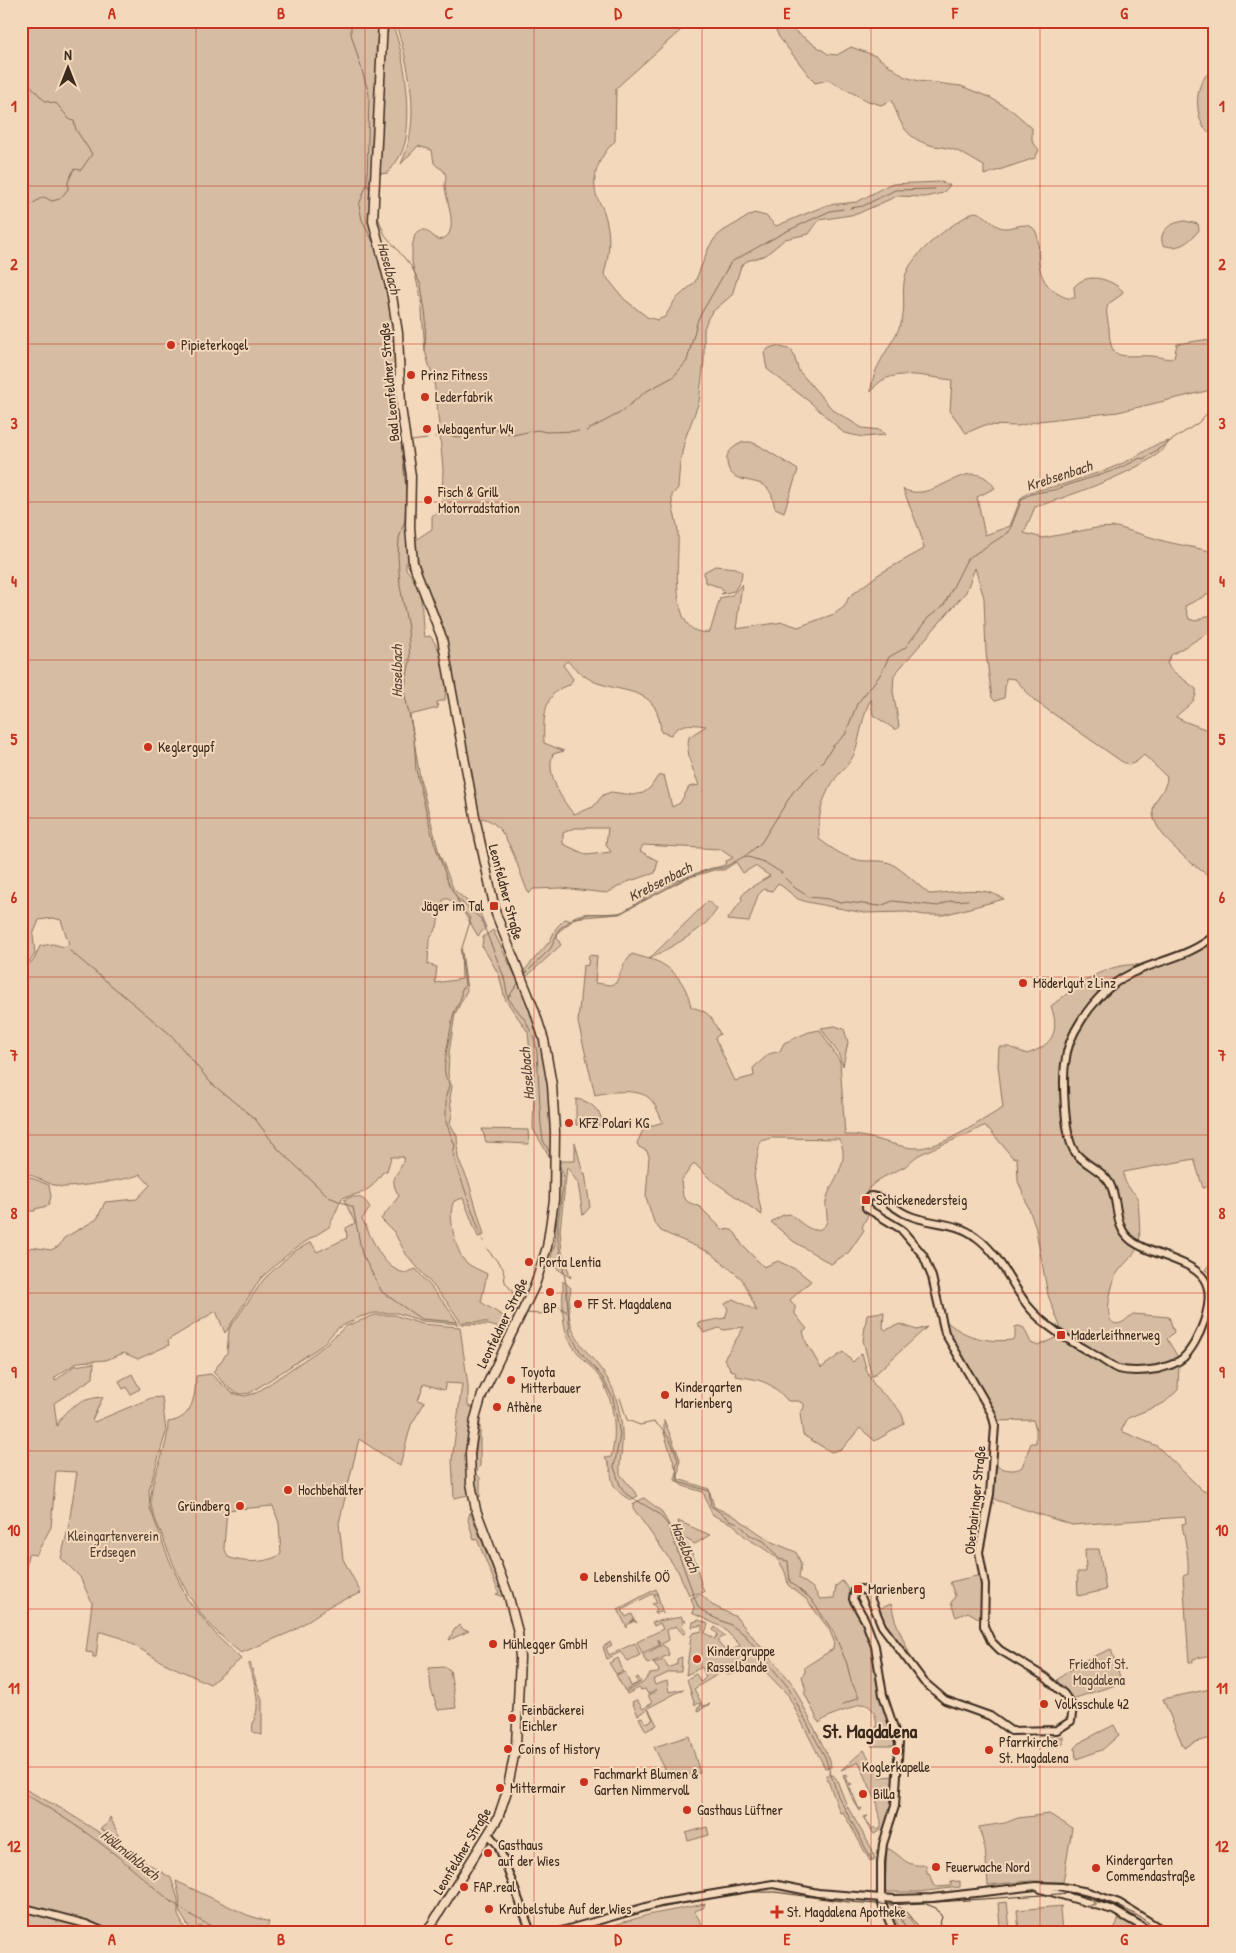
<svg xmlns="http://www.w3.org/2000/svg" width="1236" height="1953" viewBox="0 0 1236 1953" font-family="'Patrick Hand',sans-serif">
	<rect width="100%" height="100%" fill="#f4d8bb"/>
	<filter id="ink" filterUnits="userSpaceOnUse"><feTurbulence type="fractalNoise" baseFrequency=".02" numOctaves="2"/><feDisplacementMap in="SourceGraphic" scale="10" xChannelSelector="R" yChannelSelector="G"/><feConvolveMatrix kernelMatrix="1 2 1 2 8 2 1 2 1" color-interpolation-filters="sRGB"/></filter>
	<g filter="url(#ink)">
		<!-- green -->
		<g fill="#d6bca2" stroke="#887360" fill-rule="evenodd">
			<path d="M21,21H380L376,50L378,64L371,224L393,317L407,467L410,559L406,563V569C426,593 420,607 424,637L430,636C438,646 451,672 447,685C446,691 445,694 445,700L437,702L438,708L410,715L420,778L439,853L454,890L479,911L486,927L478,936C470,923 463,907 448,899H444L441,905L437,927L429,939L428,964L437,967L435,983L462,979L461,950L462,952L467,990L455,1014L449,1053L448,1075L452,1087L450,1098L452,1115L450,1123L457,1136L458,1158L469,1183L484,1235L478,1237L463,1198L454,1201C447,1213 455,1247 463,1259C468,1266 480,1270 487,1274L481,1302L506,1318L504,1329L489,1325L462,1324L447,1302L406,1254L394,1232L381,1219L399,1196C386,1174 401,1177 404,1157H391L387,1171H384L372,1186L364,1192L342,1198L329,1227L294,1249L261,1278L225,1333L216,1311L168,1340L169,1345L138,1359L124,1353L106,1360L78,1362L55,1377V1381L74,1366L94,1363L93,1378L54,1403L57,1426C64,1407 84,1398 103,1397L92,1420L94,1422L151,1398L162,1397L166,1432L149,1490L150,1508L168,1557L187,1599L219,1638L241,1659L210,1684L162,1662L122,1638L102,1632H99L96,1657H93V1653L86,1652L92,1603L80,1577L61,1558L68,1529L77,1472L56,1471L51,1527L36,1555L28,1554L21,1601V1257L31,1247L51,1250L59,1246L64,1238L97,1219L105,1202L137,1199L150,1185L140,1174C135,1179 71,1188 62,1187C48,1185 35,1175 21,1172V969L34,960L40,946L53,944L64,947L69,944L61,920L53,918L39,920L33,935L35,954L31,960L21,966Z"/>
			<path d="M387,21H391C405,54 412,108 405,143C402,155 395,164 388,173L378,174L384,46L388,32Z"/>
			<path d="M395,21H691L616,88L615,141C601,154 591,174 596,194C597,200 602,205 604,212C611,233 610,253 604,274L624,299L647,317L657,320L665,317L675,300L695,282L709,247L715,238L723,231L754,213L766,216L776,226L827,205L857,202L890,184L941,182L950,185L943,193L925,197L897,196L857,214L819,220L809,234L785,239L766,255L747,261L741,266L732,295L712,312L708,318L704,329V361L699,402L685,439L680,462L678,488L672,495C671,508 677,519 678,532C680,557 666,639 710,632L720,598L732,595L742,584L736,629L783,622L798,627L834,614L844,607L849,597L879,574L924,549L920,532L903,489C937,506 969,449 995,488L977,497L985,535L1010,526L1021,498L1029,492L1061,485L1109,469L1132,459L1155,445L1169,441C1161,465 1061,499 1035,507L1024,533L1043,538L1096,528L1117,527L1167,542L1215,552V580L1209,594L1185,606L1189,619L1196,621L1206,616H1215V629L1171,655L1167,663L1170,669L1196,689C1198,703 1184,707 1176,717C1188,724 1202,727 1215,733V880C1196,868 1150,833 1153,809C1155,797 1167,790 1167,777L1144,755C1135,763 1132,767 1121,761L1035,701L1015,679L1006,678L1004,698L995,701L992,698L986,653L984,598L975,568L966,592L894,675L893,691L899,726L896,730L873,715L871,699C862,716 861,734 855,752C851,762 846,766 839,774C823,793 817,815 819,839C832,849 848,860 865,861C874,861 884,860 892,864C905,872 917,884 929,894C954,893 981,884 1004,899L943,915H925L907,912L864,913L807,902L798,899L778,883L772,891L764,889L758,895L749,922L727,920L742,900L741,897L748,889L770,876L755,866L743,873L736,862L724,870H714L687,878L619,914L572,918C588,908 608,919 624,911C635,905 646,896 657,890C679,878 701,872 725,865L726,861L733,858L720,849L643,845L640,851L658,861L655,873L627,882L607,893L561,888L533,889L529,894C518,873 508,818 479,818L444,632C436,601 418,574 414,541L432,529V516L442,508L443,469L437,404L434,382L425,351L421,299L412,262V248L415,234L421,230H426L438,240C463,237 445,200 445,185C445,180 447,178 445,173C443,168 437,168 434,163L432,150L418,146L401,164C422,120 409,65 395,21ZM567,661C576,669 584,677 595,682C629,695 658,686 661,732L671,735C680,722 691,724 706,726L689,737C685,755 693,769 699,785L689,787L680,803L672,807L664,775L658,776L650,788L643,793L633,795L611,792L603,795L593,807L574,814C562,801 545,773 553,754L564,751L544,743C543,720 543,690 570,685L573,679L563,665ZM574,828H608L606,844L611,852L587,855L563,844V833Z"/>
			<path d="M772,21H780L828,54L837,55L851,47L876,56L905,77L919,81L961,86L991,98L1014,112L1032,128V141L1039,150L1035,158L984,175V166C975,161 966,155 957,151C950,148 942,147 934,146C906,139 901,126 892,100L881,105L868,101L828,80L815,83L779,37Z"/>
			<path d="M1215,69V137C1211,134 1206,130 1203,126C1194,109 1195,77 1215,69Z"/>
			<path d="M974,212C987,213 991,226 1003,228C1013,229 1025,221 1033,228C1046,239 1027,275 1057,293C1063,297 1068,299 1075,298L1074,287C1087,271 1111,279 1123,291L1121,295L1108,304C1105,313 1108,319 1109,328C1110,364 1122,354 1150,356C1157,356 1163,358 1170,359L1174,357L1177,344L1203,340L1215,342V389L1118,412L1039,421L1018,426L985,425L966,433L950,411L952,380C926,377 886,365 871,392C871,369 891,347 900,326C907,311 901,293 905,277C911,253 953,223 974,212Z"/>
			<path d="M1185,221L1198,224L1199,230C1190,242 1178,251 1163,245C1157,230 1173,222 1185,221Z"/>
			<polygon points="776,346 792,350 799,371 833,410 862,428 881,430 885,435 863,437 844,433 811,403 767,369 764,353 769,348"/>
			<path d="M742,442H751L760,446L798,470L784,512L775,508C772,500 774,494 766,487C754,477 729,485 727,462C725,452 734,447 742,442Z"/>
			<polygon points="715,566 736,568 742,572 741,580 734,591 721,594 724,592 719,587 705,582 704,572"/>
			<path d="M708,901L717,909C704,932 672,945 650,959C672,965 687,984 691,1007C711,1012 711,1017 720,1034L715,1038L735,1081L754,1076L753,1068L769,1054L780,1051L784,1043L809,1032L820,1030L840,1062L845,1135C868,1133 901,1150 920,1148C947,1145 980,1121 1003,1108L998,1065L999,1047H1009L1027,1054C1053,1045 1060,1032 1051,1006C1075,988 1097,968 1128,965C1135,964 1141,964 1146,970L1215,938V1184L1203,1188L1194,1159L1124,1172C1122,1182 1131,1190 1138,1197C1138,1208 1142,1238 1138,1247C1133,1257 1122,1265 1116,1275C1112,1283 1099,1330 1121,1323C1126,1321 1129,1316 1133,1314L1169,1317L1174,1332L1167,1339L1179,1359L1178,1390L1164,1403L1128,1418L1121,1431L1157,1446L1203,1491L1215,1490V1654L1193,1659V1662H1189L1183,1576L1188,1574C1189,1554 1185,1543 1182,1524L1186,1523L1185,1517L1072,1525L996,1500L992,1496L994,1458L998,1467C1006,1470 1015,1472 1022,1467L1031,1443H1036V1429L1033,1420L996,1421C986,1384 952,1357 944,1319C962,1337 988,1343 1012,1340L1015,1337V1327L1019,1326L1024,1328L1031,1343L1038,1346L1063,1334L1048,1295L1035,1225L1018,1181L1017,1157L1013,1158L989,1129L983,1126C961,1139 940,1144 919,1155C913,1158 909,1164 904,1167C885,1177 867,1181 862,1204L869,1213L862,1227L864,1230L849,1252L831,1264L793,1241L771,1222L783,1215L790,1214C797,1219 807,1230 816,1230C820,1230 824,1227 826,1224C829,1218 825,1208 826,1201C831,1180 852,1163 839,1139L772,1138L760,1141L754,1176L762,1215L709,1178L694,1163L681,1181L683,1197L688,1202L700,1207L722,1229L732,1230L736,1234L742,1245L764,1267L778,1261L797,1270L811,1281L790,1300L795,1306V1314L807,1329L803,1331L806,1342L821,1368L843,1352L853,1362L862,1353C865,1364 867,1374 873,1383C883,1397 904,1407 904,1424L875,1441L860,1428L842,1449L831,1452L803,1435L800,1413L804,1408V1404L798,1401H788C770,1381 762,1380 735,1376L736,1372L729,1369L730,1368L724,1359L744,1327L724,1330L719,1328L704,1333L697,1323L725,1318L728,1309L725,1304L733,1299L757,1311L742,1279L711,1253L661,1231L654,1222L646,1197L649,1156L647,1151L639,1147L637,1143L644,1128L663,1122C659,1115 656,1104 649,1098C638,1088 608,1092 595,1095L578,1022L583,966L588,965L589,955L597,956L595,983L610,985L616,983L624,964L632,954L649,959Z"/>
			<polygon points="565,919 572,921 558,932 557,938 561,945 525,978 523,972 550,941 556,928"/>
			<polygon points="493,930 525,996 542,1049 550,1104 552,1161 533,1129 534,1096 528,1032 505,999 499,975 483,947 482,948 483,937"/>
			<polygon points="835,1026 844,1029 848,1042 843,1066 838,1053 821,1028"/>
			<path d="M576,1099C591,1101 600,1110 604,1125H576Z"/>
			<polygon points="482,1129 528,1130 529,1144 486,1142"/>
			<polygon points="575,1142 583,1173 585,1173 590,1207 583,1215 578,1183 567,1167 560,1230 562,1252 571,1278 555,1267 551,1257 555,1243 560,1161 575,1161"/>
			<polygon points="21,1174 49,1185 51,1197 48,1206 35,1209 35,1211 21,1211"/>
			<path d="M351,1197C360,1196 366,1199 370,1208L362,1219C373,1239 381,1268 405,1273L416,1269L445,1304L459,1324L422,1321L397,1313H374L360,1317L338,1328L321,1346L250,1393L241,1394L231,1390L213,1372L227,1353L229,1329L264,1279L293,1252L311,1242L317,1252L347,1238L346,1228L355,1223L344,1200Z"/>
			<polygon points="1215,1257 1215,1276 1205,1270"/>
			<path d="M563,1281L571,1288C558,1346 604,1355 616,1398C620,1412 623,1428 622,1443C622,1453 619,1463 620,1474L638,1496L630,1500C602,1483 618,1475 605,1458L611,1457C618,1433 614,1399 600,1378C589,1363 574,1353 567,1335C561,1318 563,1299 563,1281Z"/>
			<polygon points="884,1312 883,1328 886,1330 900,1324 917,1330 927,1327 872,1377 863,1340 867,1314"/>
			<path d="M375,1315H394L421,1324L460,1327L468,1386V1406L474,1408L466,1455L468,1495L454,1498L452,1460L462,1384L446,1383L444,1390L424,1384L418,1400L425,1402L411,1425L400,1466L359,1439L339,1523L343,1559L361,1593L331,1605L293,1631L241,1653C196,1618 182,1588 162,1535C157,1523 149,1508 151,1495C153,1470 169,1449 168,1422C193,1419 195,1397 196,1376L211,1374L232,1393L245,1396L256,1393L319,1350L346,1326ZM273,1506L279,1523L281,1554C267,1564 242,1563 228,1557L224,1547L227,1510Z"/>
			<polygon points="132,1374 140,1389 130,1394 127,1387 123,1389 119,1381"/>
			<polygon points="480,1418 480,1466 477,1471 474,1469"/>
			<path d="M664,1420L680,1459L678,1479L709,1489L714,1507L734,1516L772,1542L796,1552L801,1564L799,1578L813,1588L820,1599L834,1598L836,1586L842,1581L848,1588L851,1601L872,1644L895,1746H871C879,1735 880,1704 861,1704C858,1704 857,1705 854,1707C840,1713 832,1713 819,1723L804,1692L806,1691L802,1676L805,1672V1667L833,1649L834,1641L829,1629L806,1599L788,1585C785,1558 767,1551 747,1538C741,1534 738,1528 733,1524C726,1520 718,1519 712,1514L703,1492L683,1486L675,1480L677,1472L664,1433Z"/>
			<polygon points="477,1474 480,1478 480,1497 478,1497 474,1475"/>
			<path d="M644,1498L661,1511L676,1537C696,1542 697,1576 704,1592L689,1595L678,1571L633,1508V1504Z"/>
			<polygon points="470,1512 504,1597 496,1594 499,1593 477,1539 474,1540 468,1520"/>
			<polygon points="678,1521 710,1535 695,1544 682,1537"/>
			<polygon points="1085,1549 1099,1549 1106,1590 1078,1596 1077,1572 1086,1572"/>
			<polygon points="981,1575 984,1587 980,1619 968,1612 956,1617 951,1603 955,1596 950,1582"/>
			<polygon points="656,1589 663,1614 662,1611 656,1612 656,1615 655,1611 657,1609 652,1604 657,1603 654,1596 656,1594 652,1594 622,1610 626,1617 632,1614 634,1619 630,1622 635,1620 637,1623 634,1621 627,1625 627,1628 618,1609"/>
			<polygon points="701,1594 712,1605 736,1617 792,1683 830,1760 831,1767 825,1768 788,1695 761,1667 727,1675 723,1671 694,1689 703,1706 710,1704 698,1711 697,1708 701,1706 700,1703 695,1705 687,1679 696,1674 701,1682 706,1677 702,1667 686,1675 691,1636 693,1633 702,1631 702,1625 692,1627 693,1622 699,1620 708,1624 705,1633 715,1639 718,1634 713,1630 715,1627 725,1636 719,1639 719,1644 728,1653 740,1645 722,1627 692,1613 694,1607 691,1598"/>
			<polygon points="891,1604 895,1620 910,1655 888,1629 876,1610"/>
			<polygon points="682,1617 682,1620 686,1621 683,1621 682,1629 685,1629 685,1633 683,1634 676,1626 667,1630 669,1640 662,1644 657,1639 660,1645 642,1653 637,1642 663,1629 660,1623 654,1626 652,1622"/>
			<polygon points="459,1625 464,1630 469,1631 449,1640 454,1630"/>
			<polygon points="610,1642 612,1645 606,1648 609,1655 635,1643 640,1655 628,1661 620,1652 607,1659 603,1647"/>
			<polygon points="662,1645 667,1648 669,1655 650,1663 646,1662 643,1655"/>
			<polygon points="1111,1649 1122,1683 1072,1699 1057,1682 1058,1679 1081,1662"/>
			<polygon points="682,1657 681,1672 670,1672 653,1680 655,1685 667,1681 669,1692 684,1689 648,1708 657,1725 646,1731 639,1718 642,1717 646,1723 653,1720 648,1709 638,1715 632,1702 637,1700 643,1709 652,1703 648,1695 656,1691 656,1689 648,1694 645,1689 641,1690 639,1688 627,1694 626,1692 643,1683 650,1674 658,1673 659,1670 653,1663 664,1660 668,1668 677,1664 677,1659"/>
			<polygon points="618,1658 623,1671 616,1674 609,1663"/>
			<path d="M250,1663L262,1700V1735L253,1732C251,1723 256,1718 257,1709C258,1693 254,1679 248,1665Z"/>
			<polygon points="445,1667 450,1670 456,1708 438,1710 431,1689 429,1668"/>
			<polygon points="625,1672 631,1686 638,1683 636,1678 638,1677 641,1682 625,1691 616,1675"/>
			<polygon points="1215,1688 1215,1737 1193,1743 1184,1748 1163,1699"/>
			<polygon points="1114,1725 1119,1735 1102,1750 1076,1759 1075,1748 1082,1741"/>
			<polygon points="689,1736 700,1773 670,1779 654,1747"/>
			<rect x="1046" y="1737" width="17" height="7"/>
			<polygon points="864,1750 880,1777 896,1776 894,1797 886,1827 874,1834 863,1817 868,1816 865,1818 872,1829 875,1827 877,1830 881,1828 881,1820 877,1809 878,1805 859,1762 841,1770"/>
			<polygon points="846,1774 849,1776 845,1776 847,1782 852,1784 849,1785 859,1809 862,1808 860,1811 852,1798 843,1775"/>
			<polygon points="826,1775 833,1775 836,1778 847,1806 872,1849 875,1859 870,1861 843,1812 840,1813"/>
			<polygon points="21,1787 62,1809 171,1878 178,1899 178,1915 184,1927 174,1932 109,1932 105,1928 78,1921 77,1925 101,1932 21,1932"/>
			<polygon points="1049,1814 1072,1828 1063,1882 1031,1881 988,1885 985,1849 979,1827 1005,1823 1018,1818"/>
			<polygon points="110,1817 118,1834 117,1838 100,1829 108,1823"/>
			<polygon points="707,1827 709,1835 688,1841 686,1833"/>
			<path d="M887,1848C904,1856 903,1867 926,1865L927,1873H929L933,1885L937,1887L951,1886V1882L960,1881V1887L918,1892H887L885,1889Z"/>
			<polygon points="176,1881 247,1915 269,1922 266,1932 210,1932 200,1926 192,1932 179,1911 180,1900"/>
			<polygon points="1007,1902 1010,1931 947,1932 1000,1926 998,1903"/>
			<polygon points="705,1904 703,1908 694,1911 702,1924 695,1932 590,1932 648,1915"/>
			<polygon points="1062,1906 1060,1909 1062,1932 1019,1932 1017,1910"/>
			<polygon points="901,1912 909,1918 918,1932 902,1932 893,1916"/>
			<polygon points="1119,1918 1144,1932 1113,1932"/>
		</g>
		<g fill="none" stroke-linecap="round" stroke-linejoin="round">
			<!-- stream -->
			<g stroke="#7e6a57" stroke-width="1">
				<polyline points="351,21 351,34 369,94 367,184 359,205 362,220 374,244 389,298"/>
				<path d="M21,75L40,96L45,101L57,104L70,120L74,121L76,130L92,154L81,170L74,169L68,182V189L60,199L52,201L44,197C37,199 35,204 28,205L26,208"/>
				<polyline points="368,185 370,191 370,206"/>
				<polyline points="850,208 863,206 895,190 935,189"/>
				<polyline points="377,215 385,235 411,266 421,285 426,318 425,351"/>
				<path d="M21,238C28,232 28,221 25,213"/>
				<polyline points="397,401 406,489 405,520 399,538 398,555 400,586 408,628 410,661 404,691 414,737 416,770 433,839 449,885 457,898 481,919 504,977 508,998 525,1020 534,1038 537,1052 541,1125 543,1140 551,1155"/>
				<polyline points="586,431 620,413 645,392 673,377 687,361 698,319 731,262 785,232 830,211 843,209"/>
				<polyline points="435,437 445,434 460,438 480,429 493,428 513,435 537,430 546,432 579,431"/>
				<polyline points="411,441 427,439"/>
				<path d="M821,764L833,746L845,735L857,704L880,675L889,657L905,648L928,618L944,605L967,559L1009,532L1022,499C1034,490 1047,493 1060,488C1086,478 1115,473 1140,458L1143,459L1198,423L1214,406"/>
				<polyline points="745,856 764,862 782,873"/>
				<polyline points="785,878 795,888 809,897 829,899 840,903 846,902 880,906 893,901 938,906 950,901 968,900"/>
				<path d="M457,899L461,908L469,917L470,922L461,951L465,985L461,991C463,1000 455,1007 453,1016C451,1029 443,1063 445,1074C445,1078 449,1080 449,1085L446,1096V1122L455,1146L453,1153L455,1162L483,1241"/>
				<polyline points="70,951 171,1035 211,1083 255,1119 278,1149 329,1197 353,1207 362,1254 382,1292 421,1319 457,1322"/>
				<polyline points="525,974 551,948 559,929 573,919 588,914 621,913 687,877 712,868 723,868 745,856 761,843 793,792 817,768"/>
				<polyline points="508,998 519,982"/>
				<polyline points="559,1164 564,1177 558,1222 558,1240 566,1284 570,1334 580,1351 602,1377 613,1398 620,1435 614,1467 620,1485 626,1494 658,1513 668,1525 698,1607 708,1615 731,1625 745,1635 788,1687 825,1757 838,1796 872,1860"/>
				<polyline points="487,1249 503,1268 505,1282 512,1291 514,1300 520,1305"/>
				<polyline points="527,1313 540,1314 558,1306 567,1312"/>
				<polyline points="463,1322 488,1322"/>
				<path d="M620,1398L627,1420L640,1425L654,1422C667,1431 673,1445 678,1460L676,1466L678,1482L709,1491L711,1506L714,1508L730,1520L738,1523L750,1535L764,1541L779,1559L788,1561L790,1582L811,1599L834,1633L847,1664L851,1681L859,1697L842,1705"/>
				<path d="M21,1792C55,1811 87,1832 117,1856C152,1884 182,1917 226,1932"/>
				<polyline points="898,1913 908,1932"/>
			</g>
			<!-- minor casing -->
			<g stroke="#3b2a1e" stroke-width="10">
				<g id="minor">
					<polyline points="489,1835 498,1845 531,1932"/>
					<polyline points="1041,1889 1113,1910 1152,1932"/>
					<polyline points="21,1907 86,1924 105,1932"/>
					<polyline points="558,1932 660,1903 773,1884 818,1893 894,1899 932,1898 1036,1886 1062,1887 1088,1892 1119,1903 1166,1932"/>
					<path d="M894,1932L881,1902V1862L883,1844L895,1806L899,1743L883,1695L875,1646L865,1620L853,1599L855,1590L861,1589L868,1593L882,1626L924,1682L945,1700L990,1716L1011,1731L1057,1730L1071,1721L1073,1707L1064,1694L1045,1677L1000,1650L991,1641L984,1626L985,1585L979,1552L990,1494L995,1426L992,1414L945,1333L932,1277L923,1255L901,1229L866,1208V1200L870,1196C884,1196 895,1210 908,1215C931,1225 956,1221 976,1237C999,1253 1011,1284 1028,1306C1047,1329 1072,1342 1098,1357C1105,1361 1111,1366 1118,1369C1130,1372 1145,1371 1157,1369C1166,1367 1176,1364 1183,1358C1199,1343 1217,1299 1204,1279C1192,1260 1150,1255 1132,1241C1113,1227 1120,1204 1110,1184C1102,1169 1085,1166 1075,1152C1064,1138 1062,1076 1066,1058C1067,1048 1071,1039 1075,1031C1088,1007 1108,984 1132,973C1160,960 1191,956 1215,935"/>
				</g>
			</g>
			<!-- major casing -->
			<g stroke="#3b2a1e" stroke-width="11">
				<polyline id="major" points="383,21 373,221 391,290 398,333 401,407 411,476 410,527 413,563 442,638 476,822 496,914 534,1009 544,1040 552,1085 555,1132 554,1200 547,1247 535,1285 482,1395 475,1419 470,1453 471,1483 476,1510 508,1594 518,1632 520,1658 516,1746 507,1791 498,1818 427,1932"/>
			</g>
			<!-- minor -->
			<use href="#minor" stroke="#f4d8bb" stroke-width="6"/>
			<!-- major -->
			<use href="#major" stroke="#f4d8bb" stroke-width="8"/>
			<!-- tram -->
			<g stroke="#3b2a1e" stroke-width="1">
				<path d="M896,1907C913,1910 912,1931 930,1932L939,1926L942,1917L936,1908L926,1904"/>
				<path d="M572,1932L649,1910L746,1892H775L849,1902L892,1905L1073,1893C1105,1897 1136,1912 1161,1932"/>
			</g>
		</g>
		<!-- one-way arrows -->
		<defs><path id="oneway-chevron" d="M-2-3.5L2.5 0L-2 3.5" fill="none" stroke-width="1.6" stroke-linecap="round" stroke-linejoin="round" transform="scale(1.25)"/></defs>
		<use stroke="#98816c" href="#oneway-chevron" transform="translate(1092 1903) rotate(17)"/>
	</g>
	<!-- grid -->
	<path fill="none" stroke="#c8321e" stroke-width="1" stroke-opacity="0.55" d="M196,21V1932M365,21V1932M534,21V1932M702,21V1932M871,21V1932M1040,21V1932M21,186H1215M21,344H1215M21,502H1215M21,660H1215M21,818H1215M21,977H1215M21,1135H1215M21,1293H1215M21,1451H1215M21,1609H1215M21,1767H1215"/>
	<!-- markers -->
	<g fill="#c8321e" stroke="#f4d8bb" stroke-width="2">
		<circle cx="171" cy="345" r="5"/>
		<circle cx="411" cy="375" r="5"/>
		<circle cx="425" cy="397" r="5"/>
		<circle cx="427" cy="429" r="5"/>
		<circle cx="428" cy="500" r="5"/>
		<circle cx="148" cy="747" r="5"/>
		<rect x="489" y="901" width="10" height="10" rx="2.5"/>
		<circle cx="1023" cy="983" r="5"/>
		<circle cx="569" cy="1123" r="5"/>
		<rect x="861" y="1195" width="10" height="10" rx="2.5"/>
		<circle cx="529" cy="1262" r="5"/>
		<circle cx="550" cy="1292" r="5"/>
		<circle cx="578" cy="1304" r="5"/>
		<rect x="1056" y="1330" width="10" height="10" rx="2.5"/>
		<circle cx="511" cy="1380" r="5"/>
		<circle cx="665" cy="1395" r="5"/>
		<circle cx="497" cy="1407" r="5"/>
		<circle cx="288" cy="1490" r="5"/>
		<circle cx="240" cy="1506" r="5"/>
		<circle cx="584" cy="1577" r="5"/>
		<rect x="853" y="1584" width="10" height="10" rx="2.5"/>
		<circle cx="493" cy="1644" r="5"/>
		<circle cx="697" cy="1659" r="5"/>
		<circle cx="1044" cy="1704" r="5"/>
		<circle cx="512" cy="1718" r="5"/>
		<circle cx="508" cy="1749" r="5"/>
		<circle cx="989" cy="1750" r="5"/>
		<circle cx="896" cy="1751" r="5"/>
		<circle cx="584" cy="1782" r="5"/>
		<circle cx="500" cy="1788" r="5"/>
		<circle cx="863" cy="1794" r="5"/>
		<circle cx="687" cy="1810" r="5"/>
		<circle cx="488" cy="1853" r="5"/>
		<circle cx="936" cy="1867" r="5"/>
		<circle cx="1096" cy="1868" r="5"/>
		<circle cx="464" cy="1887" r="5"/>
		<circle cx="489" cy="1909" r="5"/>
		<path d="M774.5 1904.5h5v5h5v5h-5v5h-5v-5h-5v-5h5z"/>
	</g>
	<g text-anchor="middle" stroke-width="4" stroke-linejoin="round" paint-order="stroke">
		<!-- poi labels -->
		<g font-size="14" fill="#3b2a1e" stroke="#f4d8bb" text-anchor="start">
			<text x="181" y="350">Pipieterkogel</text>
			<text x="421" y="380">Prinz Fitness</text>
			<text x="435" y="402">Lederfabrik</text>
			<text x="437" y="434">Webagentur W4</text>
			<text x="438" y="497">Fisch &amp; Grill<tspan x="438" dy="16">Motorradstation</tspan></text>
			<text x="158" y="752">Keglergupf</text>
			<text x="484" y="911" text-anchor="end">Jäger im Tal</text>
			<text x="1033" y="988">Möderlgut z'Linz</text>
			<text x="579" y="1128">KFZ Polari KG</text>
			<text x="876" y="1205">Schickenedersteig</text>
			<text x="539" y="1267">Porta Lentia</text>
			<text x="588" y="1309">FF St. Magdalena</text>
			<text x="550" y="1313" text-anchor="middle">BP</text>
			<text x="1071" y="1340">Maderleithnerweg</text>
			<text x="521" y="1377">Toyota<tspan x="521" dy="16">Mitterbauer</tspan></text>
			<text x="675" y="1392">Kindergarten<tspan x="675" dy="16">Marienberg</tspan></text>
			<text x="507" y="1412">Athène</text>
			<text x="298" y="1495">Hochbehälter</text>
			<text x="230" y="1511" text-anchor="end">Gründberg</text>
			<text x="594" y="1582">Lebenshilfe OÖ</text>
			<text x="868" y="1594">Marienberg</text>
			<text x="503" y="1649">Mühlegger GmbH</text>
			<text x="707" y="1656">Kindergruppe<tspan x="707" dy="16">Rasselbande</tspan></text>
			<text x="1054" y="1709">Volksschule 42</text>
			<text x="522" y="1715">Feinbäckerei<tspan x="522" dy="16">Eichler</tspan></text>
			<text x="999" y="1747">Pfarrkirche<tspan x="999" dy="16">St. Magdalena</tspan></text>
			<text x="518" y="1754">Coins of History</text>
			<text x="896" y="1772" text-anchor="middle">Koglerkapelle</text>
			<text x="594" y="1779">Fachmarkt Blumen &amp;<tspan x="594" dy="16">Garten Nimmervoll</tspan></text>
			<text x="510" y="1793">Mittermair</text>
			<text x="873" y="1799">Billa</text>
			<text x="697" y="1815">Gasthaus Lüftner</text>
			<text x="498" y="1850">Gasthaus<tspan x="498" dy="16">auf der Wies</tspan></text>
			<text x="1106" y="1865">Kindergarten<tspan x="1106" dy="16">Commendastraße</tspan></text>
			<text x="946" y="1872">Feuerwache Nord</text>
			<text x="474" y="1892">FAP.real</text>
			<text x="499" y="1914">Krabbelstube Auf der Wies</text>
			<text x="787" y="1917">St. Magdalena Apotheke</text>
		</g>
		<!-- street labels -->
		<g font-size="14" fill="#3b2a1e" stroke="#f4d8bb">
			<text transform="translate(389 382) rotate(-95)" y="5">Bad Leonfeldner Straße</text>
			<text transform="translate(506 892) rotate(75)" y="5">Leonfeldner Straße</text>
			<text transform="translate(502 1323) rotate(-64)" y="5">Leonfeldner Straße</text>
			<text transform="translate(975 1500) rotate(-84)" y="5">Oberbairinger Straße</text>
			<text transform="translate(462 1851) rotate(-59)" y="5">Leonfeldner Straße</text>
		</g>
		<!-- park labels -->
		<g font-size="14" fill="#524032" stroke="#f4d8bb">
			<text x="113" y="1541">Kleingartenverein<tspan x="113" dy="16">Erdsegen</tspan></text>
			<text x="1099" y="1669">Friedhof St.<tspan x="1099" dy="16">Magdalena</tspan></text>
		</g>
		<!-- water labels -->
		<g font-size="15" font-style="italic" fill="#574436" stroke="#f4d8bb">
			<text transform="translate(389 268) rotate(75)" y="5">Haselbach</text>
			<text transform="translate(1059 476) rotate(-18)" y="5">Krebsenbach</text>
			<text transform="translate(397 671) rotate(-90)" y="5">Haselbach</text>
			<text transform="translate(660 882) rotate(-27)" y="5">Krebsenbach</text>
			<text transform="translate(527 1074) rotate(-95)" y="5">Haselbach</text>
			<text transform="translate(685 1547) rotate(68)" y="5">Haselbach</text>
			<text transform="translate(130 1855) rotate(39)" y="5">Höllmühlbach</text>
		</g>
		<!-- district labels -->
		<g font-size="19" font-weight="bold" fill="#3b2a1e" stroke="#f4d8bb">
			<text x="870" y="1738">St. Magdalena</text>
		</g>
	</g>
	<!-- margin -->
	<rect width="1236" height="1953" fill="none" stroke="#f4d8bb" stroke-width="55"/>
	<!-- north arrow -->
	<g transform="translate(68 68)" stroke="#f4d8bb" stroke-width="4" paint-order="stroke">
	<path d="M0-4L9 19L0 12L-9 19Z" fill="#3b2a1e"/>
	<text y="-8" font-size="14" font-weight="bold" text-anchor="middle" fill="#3b2a1e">N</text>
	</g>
	<rect x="28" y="28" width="1180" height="1898" fill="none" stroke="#c8321e" stroke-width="2"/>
	<g font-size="16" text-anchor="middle" font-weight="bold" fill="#c8321e">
		<text x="112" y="19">A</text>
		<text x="281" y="19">B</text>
		<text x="449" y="19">C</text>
		<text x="618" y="19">D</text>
		<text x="787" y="19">E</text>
		<text x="955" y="19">F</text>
		<text x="1124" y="19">G</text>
		<text x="14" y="112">1</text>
		<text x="1222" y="112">1</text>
		<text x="14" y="270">2</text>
		<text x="1222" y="270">2</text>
		<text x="14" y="429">3</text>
		<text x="1222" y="429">3</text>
		<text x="14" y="587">4</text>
		<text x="1222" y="587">4</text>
		<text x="14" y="745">5</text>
		<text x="1222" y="745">5</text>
		<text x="14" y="903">6</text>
		<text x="1222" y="903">6</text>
		<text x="14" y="1061">7</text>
		<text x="1222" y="1061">7</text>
		<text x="14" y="1219">8</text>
		<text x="1222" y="1219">8</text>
		<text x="14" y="1378">9</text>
		<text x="1222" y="1378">9</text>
		<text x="14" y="1536">10</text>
		<text x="1222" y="1536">10</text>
		<text x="14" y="1694">11</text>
		<text x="1222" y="1694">11</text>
		<text x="14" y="1852">12</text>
		<text x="1222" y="1852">12</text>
		<text x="112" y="1945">A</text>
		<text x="281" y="1945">B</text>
		<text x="449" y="1945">C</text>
		<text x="618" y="1945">D</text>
		<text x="787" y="1945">E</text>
		<text x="955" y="1945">F</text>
		<text x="1124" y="1945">G</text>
	</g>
</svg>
